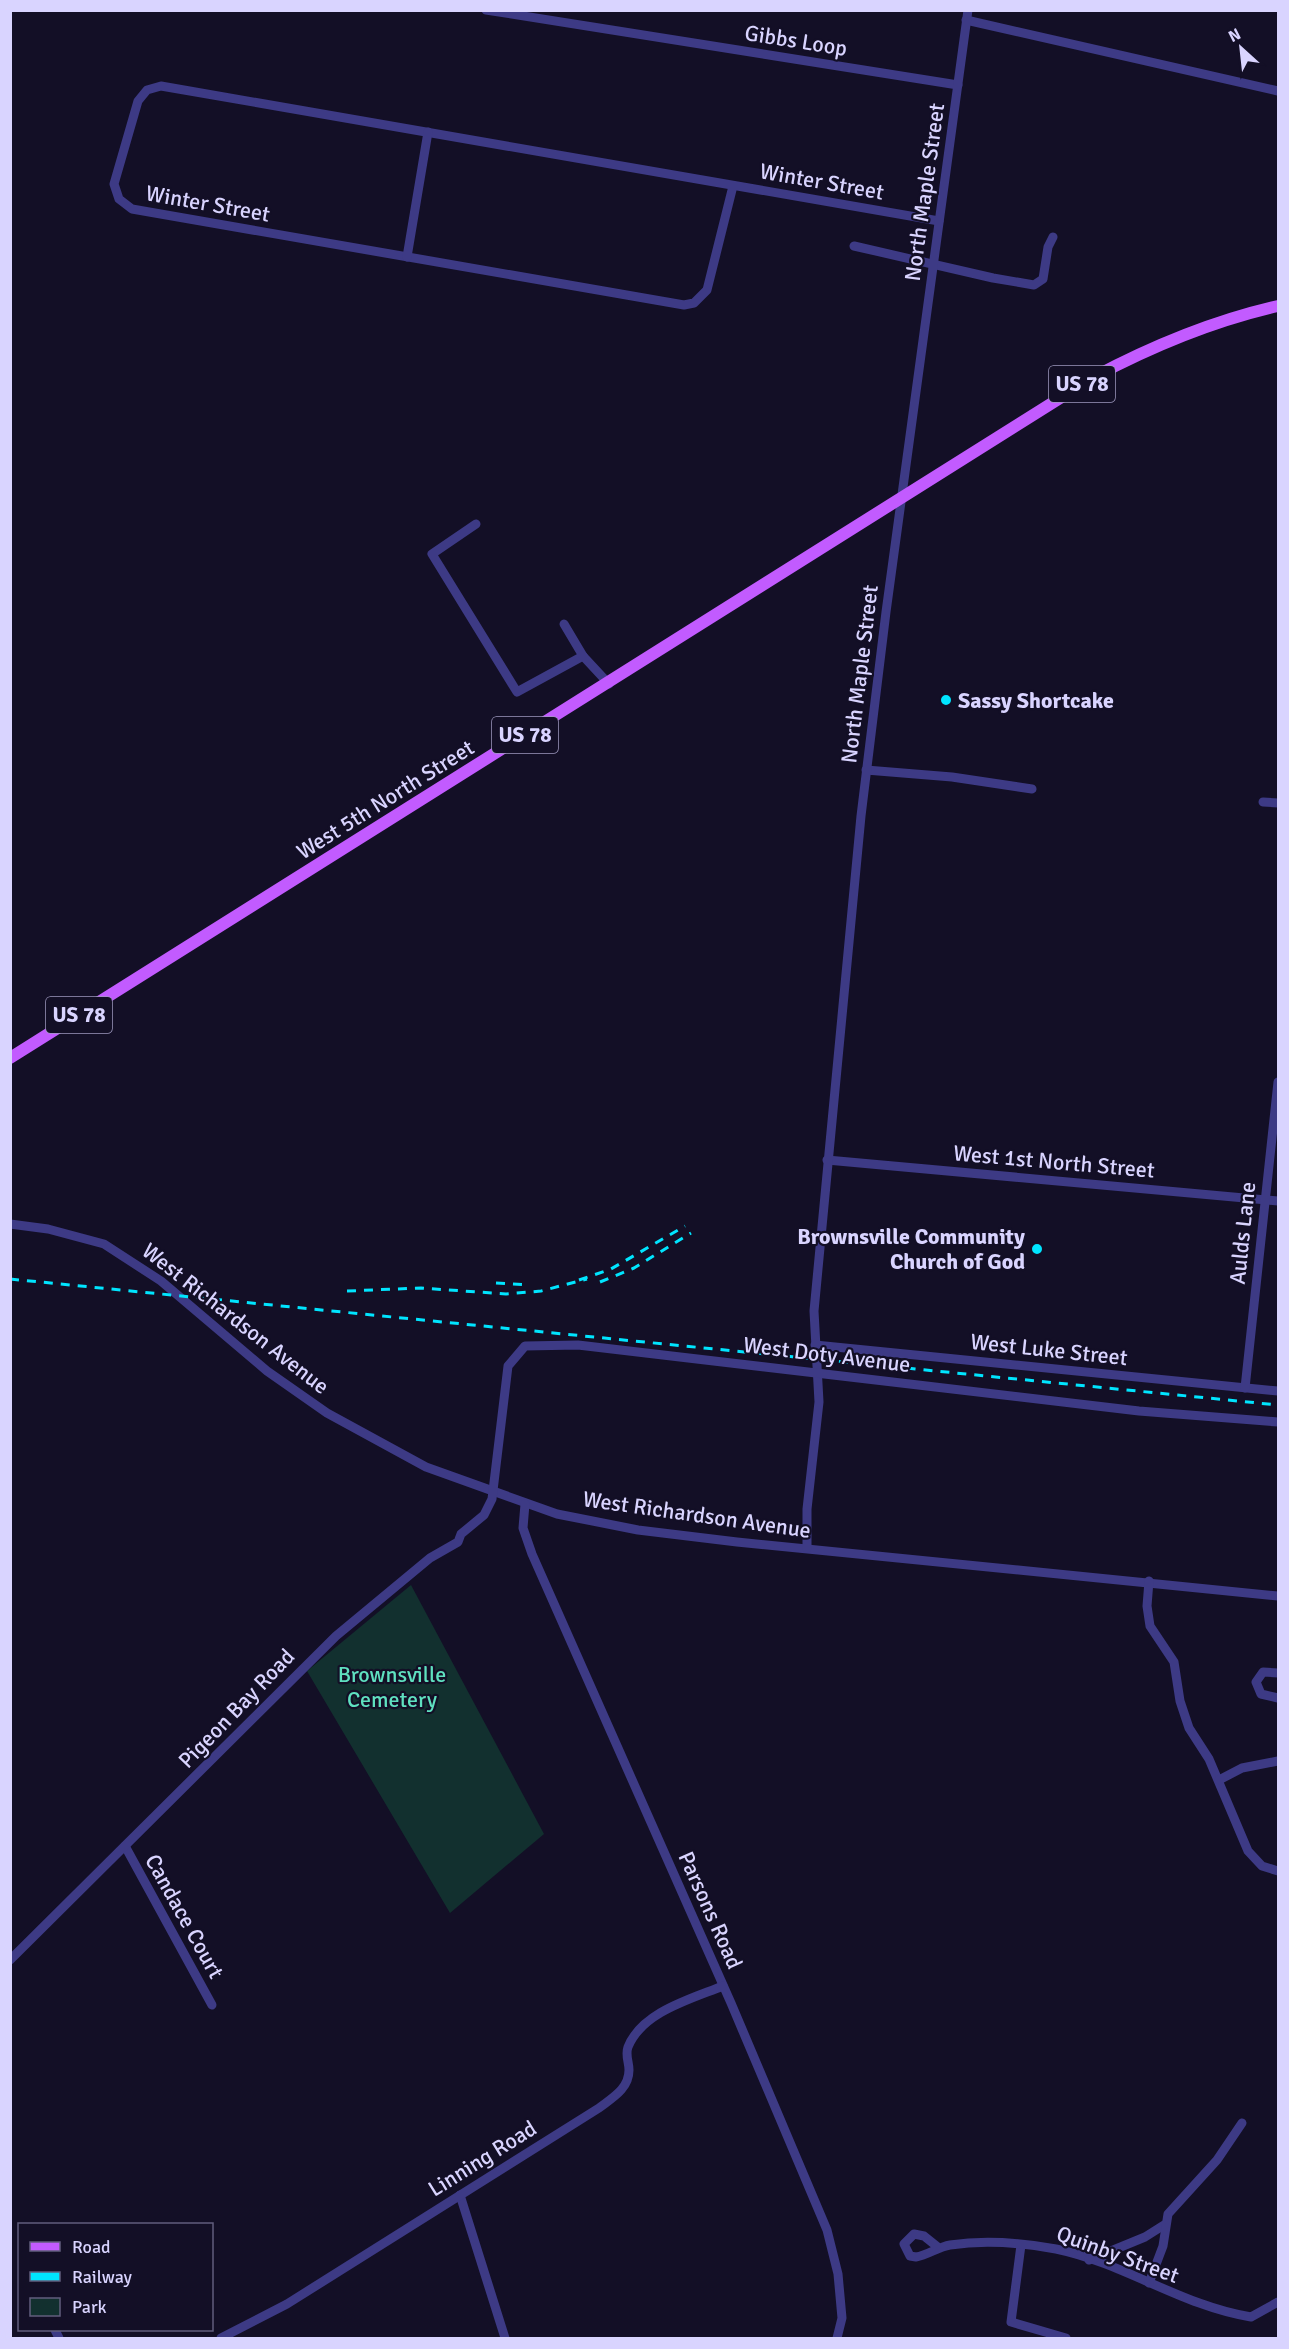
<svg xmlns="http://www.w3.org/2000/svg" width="1289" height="2349" viewBox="0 0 1289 2349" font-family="Signika,sans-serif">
	<rect width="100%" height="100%" fill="#130f26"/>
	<!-- green -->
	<polygon fill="#12302f" points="411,1585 544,1834 450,1913 307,1671"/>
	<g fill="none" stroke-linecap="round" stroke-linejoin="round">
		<!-- minor -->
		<g stroke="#3d3a85" stroke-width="9">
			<polyline points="486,10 958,85"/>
			<polyline points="966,20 1278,91"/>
			<polyline points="733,186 707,290 694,303 684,305 132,209 119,199 114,184 138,101 147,90 161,86 939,221"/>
			<polyline points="854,246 993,278 1034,285 1043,279 1048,247 1053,237"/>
			<polyline points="407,257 428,132"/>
			<polyline points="476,524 432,554 517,692 583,656"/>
			<polyline points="564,624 583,656 609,684"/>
			<polyline points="866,770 952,777 1032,789"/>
			<polyline points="1263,802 1278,803"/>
			<polyline points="827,1160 1278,1201"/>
			<polyline points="10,1224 48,1229 104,1244 161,1281 267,1371 327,1413 426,1467 557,1514 638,1530 737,1542 1278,1596"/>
			<polyline points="815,1345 1278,1391"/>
			<polyline points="1245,1388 1278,1082"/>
			<polyline points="525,1504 523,1528 532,1554 731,2003 827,2230 838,2274 842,2318 837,2338"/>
			<polyline points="807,1548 807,1509 819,1402 814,1311 861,816 886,612 968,10"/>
			<polyline points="1149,1581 1147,1606 1150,1626 1174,1662 1180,1701 1189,1728 1209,1759 1248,1851 1262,1866 1278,1871"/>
			<polyline points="1278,1673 1263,1672 1256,1682 1261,1694 1278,1698"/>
			<polyline points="1219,1780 1242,1768 1278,1761"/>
			<polyline points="125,1846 212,2005"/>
			<polyline points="10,1960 336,1636 430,1558 458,1542 461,1534 484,1515 492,1499 508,1366 525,1346 578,1345 1139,1411 1278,1422"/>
			<polyline points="460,2195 505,2338"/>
			<polyline points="1021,2245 1011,2322 1066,2338"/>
			<path d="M939,2248L924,2236L914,2234L904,2244L910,2256L916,2257C928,2255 938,2247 950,2245C984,2240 1023,2243 1056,2249C1124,2263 1182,2306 1251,2317L1278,2302"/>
			<polyline points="1089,2260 1145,2237 1164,2225"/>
			<polyline points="1149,2283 1163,2246 1168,2214 1217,2160 1242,2123"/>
			<polyline points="55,2330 59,2338"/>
			<path d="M221,2338L287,2304L599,2108C612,2098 629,2089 629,2070C629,2062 625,2055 628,2047C642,2012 691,1999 723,1986"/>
		</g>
		<!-- major -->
		<path stroke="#c25bff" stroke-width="12" d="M10,1058L1092,378C1152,346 1212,321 1278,306"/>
		<!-- rail -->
		<g stroke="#00e5ff" stroke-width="3" stroke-dasharray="9 8" stroke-linecap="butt">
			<polyline points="10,1279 1278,1405"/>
			<polyline points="579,1280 611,1269 685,1226"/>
			<polyline points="600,1282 634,1268 691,1233"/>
			<polyline points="496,1283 528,1285"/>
			<polyline points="347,1291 421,1288 506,1294 541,1291 587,1279"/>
		</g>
	</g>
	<!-- markers -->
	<g fill="#00e5ff" stroke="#130f26" stroke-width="2">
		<circle cx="946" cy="700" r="6"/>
		<circle cx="1037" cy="1249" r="6"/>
	</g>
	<g text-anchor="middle" stroke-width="4.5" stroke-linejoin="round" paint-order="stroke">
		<!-- shield labels -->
		<g fill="#130f26" stroke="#9e99be" stroke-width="1.5">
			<rect x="1049" y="366" width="66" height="36" rx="4.5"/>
			<rect x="492" y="717" width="66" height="36" rx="4.5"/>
			<rect x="46" y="997" width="66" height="36" rx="4.5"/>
		</g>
		<g font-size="21" font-weight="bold" fill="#d9d4ff">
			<text x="1082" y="391">US 78</text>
			<text x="525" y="742">US 78</text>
			<text x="79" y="1022">US 78</text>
		</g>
		<!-- street labels -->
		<g font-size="22" fill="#d9d4ff" stroke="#130f26">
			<text transform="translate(796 40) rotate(9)" y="8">Gibbs Loop</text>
			<text transform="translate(822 181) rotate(10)" y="8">Winter Street</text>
			<text transform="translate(924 192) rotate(-82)" y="8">North Maple Street</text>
			<text transform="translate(208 203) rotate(10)" y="8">Winter Street</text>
			<text transform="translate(859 674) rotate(-83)" y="8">North Maple Street</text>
			<text transform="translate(385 799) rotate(-32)" y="8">West 5th North Street</text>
			<text transform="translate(1054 1161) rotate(5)" y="8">West 1st North Street</text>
			<text transform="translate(1242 1233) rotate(-84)" y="8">Aulds Lane</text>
			<text transform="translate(236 1318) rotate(38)" y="8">West Richardson Avenue</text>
			<text transform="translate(1049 1349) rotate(6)" y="8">West Luke Street</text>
			<text transform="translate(827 1354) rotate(7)" y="8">West Doty Avenue</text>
			<text transform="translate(697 1514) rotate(8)" y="8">West Richardson Avenue</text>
			<text transform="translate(236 1708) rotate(-46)" y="8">Pigeon Bay Road</text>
			<text transform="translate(711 1910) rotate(66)" y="8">Parsons Road</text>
			<text transform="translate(185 1916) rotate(61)" y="8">Candace Court</text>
			<text transform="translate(482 2158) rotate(-32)" y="8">Linning Road</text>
			<text transform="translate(1118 2254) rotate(20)" y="8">Quinby Street</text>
		</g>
		<!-- poi labels -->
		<g font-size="22" font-weight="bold" fill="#d9d4ff" stroke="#130f26" text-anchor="start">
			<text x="958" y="708">Sassy Shortcake</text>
			<text x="1025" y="1244" text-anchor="end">Brownsville Community<tspan x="1025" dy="25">Church of God</tspan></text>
		</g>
		<!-- park labels -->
		<g font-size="22" fill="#5fe0c0" stroke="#130f26">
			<text x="392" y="1682">Brownsville<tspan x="392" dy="25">Cemetery</tspan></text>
		</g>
	</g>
	<!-- border -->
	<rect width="1289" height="2349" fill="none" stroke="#d9d4ff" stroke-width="24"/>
	<!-- legend -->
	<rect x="18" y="2223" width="195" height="108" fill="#130f26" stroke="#625e7d" stroke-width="1.5"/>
	<rect x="30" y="2242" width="30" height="9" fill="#c25bff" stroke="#625e7d" stroke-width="1.5"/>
	<text x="72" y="2253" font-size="18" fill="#d9d4ff">Road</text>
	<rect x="30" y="2272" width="30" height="9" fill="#00e5ff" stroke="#625e7d" stroke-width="1.5"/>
	<text x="72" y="2283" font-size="18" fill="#d9d4ff">Railway</text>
	<rect x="30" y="2298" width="30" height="18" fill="#12302f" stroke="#625e7d" stroke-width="1.5"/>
	<text x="72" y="2313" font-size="18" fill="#d9d4ff">Park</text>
	<!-- north arrow -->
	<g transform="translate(1241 48) rotate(333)" stroke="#130f26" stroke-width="4.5" paint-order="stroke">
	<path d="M0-4.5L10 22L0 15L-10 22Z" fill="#d9d4ff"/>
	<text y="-9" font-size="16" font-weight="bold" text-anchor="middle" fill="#d9d4ff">N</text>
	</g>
</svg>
